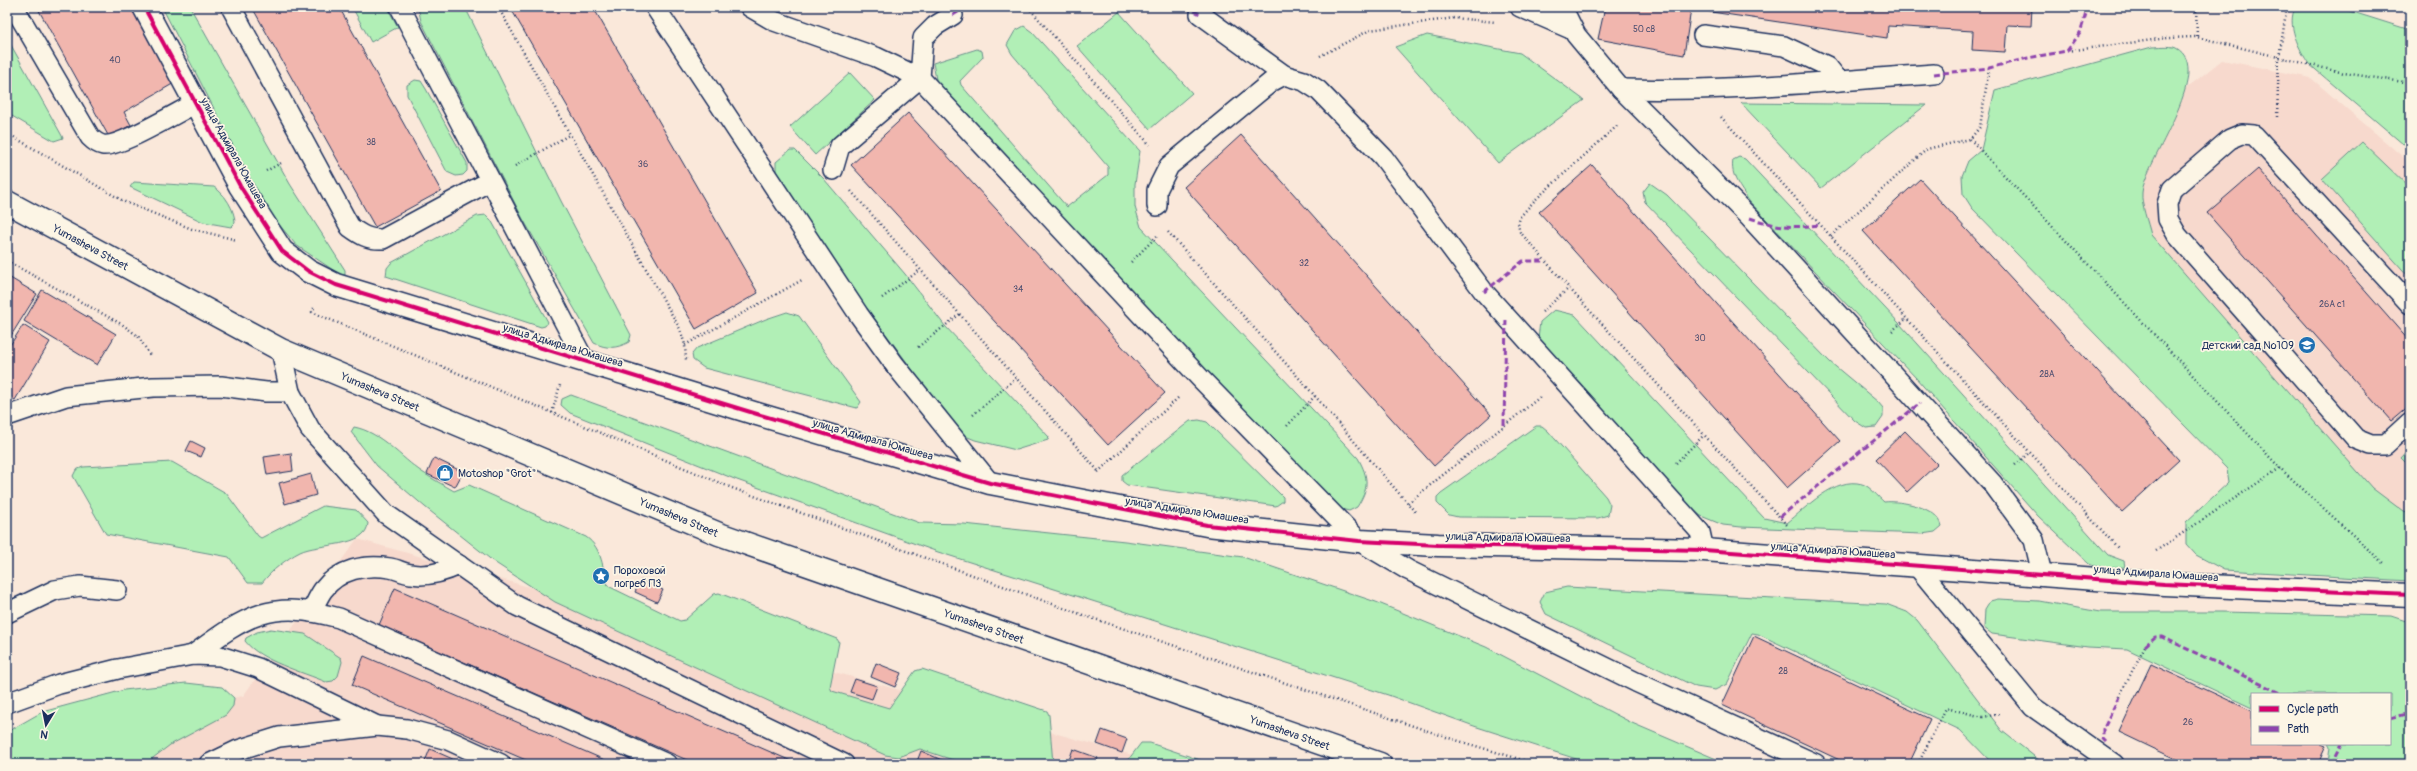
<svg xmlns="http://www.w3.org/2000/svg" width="2417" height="771" viewBox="0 0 2417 771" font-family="Pangolin,sans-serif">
	<rect width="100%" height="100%" fill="#fae8da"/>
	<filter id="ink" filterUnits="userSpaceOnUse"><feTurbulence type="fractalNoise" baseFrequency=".025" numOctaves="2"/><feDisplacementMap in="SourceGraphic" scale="8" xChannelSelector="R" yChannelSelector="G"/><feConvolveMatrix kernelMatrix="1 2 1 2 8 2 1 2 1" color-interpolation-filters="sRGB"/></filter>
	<g filter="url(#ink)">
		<!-- built -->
		<g fill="#f7d9cd">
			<polygon points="2222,60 2311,78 2410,163 2410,518 2353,497 2054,193"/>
			<polygon points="357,539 1165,764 151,764 144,715 243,696"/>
		</g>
		<!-- green -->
		<g fill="#b1efb6" stroke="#668f8a">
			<polygon points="162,7 190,7 290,184 345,270 345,275 342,276 296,245 264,206"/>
			<polygon points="352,7 387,7 398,27 371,42"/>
			<path d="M418,7H465L561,201L631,335L629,342C616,349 607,349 594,343L523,219L421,21Z"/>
			<path d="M2296,7H2337L2410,30V150L2309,64C2300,51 2285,23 2296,7Z"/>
			<polygon points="1119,12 1192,93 1150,129 1077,46"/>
			<path d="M1024,26L1032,32L1140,151L1135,184V207L1141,227L1358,458C1369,478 1369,488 1357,507L1349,511L1341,509L1258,428L937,85L933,63L977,49L982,51L983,57L960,81L961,85L1067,207L1108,175V167L1012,54L1007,45L1015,31Z"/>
			<polygon points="1427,35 1520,53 1584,100 1498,163 1395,47"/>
			<polygon points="7,38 61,134 63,138 54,141 7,113"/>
			<path d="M2152,47C2158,47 2170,45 2176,48C2216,69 2144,163 2142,193C2141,205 2148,222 2151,235L2372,488L2404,512L2410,514V581L2224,570L2196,555L2186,544V522L2229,482L2227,469L1972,208L1963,194L1962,176L1968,161L1981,150L1995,90Z"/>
			<polygon points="850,73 875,100 815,155 790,127"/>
			<polygon points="415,80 421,81 426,89 467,163 467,171 463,175 456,176 447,172 407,95 407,85"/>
			<polygon points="1741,103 1926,105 1821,188"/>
			<polygon points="2362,142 2410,188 2410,278 2322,179"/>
			<polygon points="790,150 795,150 824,179 905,274 945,326 1049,437 1048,440 1016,450 975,440 963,435 953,424 844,278 776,171 776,162"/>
			<path d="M1739,157L1745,159L1899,323L2108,555L2124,561L2125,567L2100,568L2089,564L2038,516L1916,378L1749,201C1741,188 1730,176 1733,160Z"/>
			<path d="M134,182L214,187C225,194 235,210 235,223L231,227L203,222L130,187Z"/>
			<polygon points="1650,183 1667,195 1830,362 1878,402 1883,408 1883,417 1876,427 1866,428 1855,421 1645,202 1643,192"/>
			<polygon points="486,215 491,220 548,322 545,326 541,327 386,276 387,268 391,263 477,216"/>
			<path d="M1554,310L1575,315L1764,518L1787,523C1806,508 1835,476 1862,484C1870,486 1878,497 1884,502C1900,500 1938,507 1942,526L1935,532L1922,534L1741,527L1723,525L1701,516L1663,482L1538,338L1540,322Z"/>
			<polygon points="787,312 799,316 861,402 857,408 704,368 693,360 692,354 697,348 766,319"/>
			<polygon points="571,395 920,523 964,524 1125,541 1243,557 1376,602 1486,647 1632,723 1728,764 1592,764 1474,726 1388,695 938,552 737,480 570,413 561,405 562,399"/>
			<polygon points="1199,420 1207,422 1283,497 1283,501 1276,506 1127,485 1122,481 1122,475 1190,421"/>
			<polygon points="1536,426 1542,426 1548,431 1606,497 1610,505 1608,515 1598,518 1458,517 1449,515 1437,503 1437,497 1441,493"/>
			<path d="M354,427C381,432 401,458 422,472C432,479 444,485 454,491L469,485L586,537C603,549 602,568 608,586L680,621L685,620L714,594L719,593L837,639L839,642L830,687L832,691L889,708L915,671L922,669L1047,711L1049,715L1053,764H965L920,749L899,757L885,755L555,602L494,562L425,507L377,466L351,432Z"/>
			<polygon points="2410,448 2410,467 2401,458"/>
			<path d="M172,462L226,493L258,536L261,538L323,506L356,510L368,523C367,548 318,543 300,552C286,559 271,571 262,583H248L229,557L106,534L73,476L76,470L83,467Z"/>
			<polygon points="1567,587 1886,604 1907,612 1917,620 2002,731 2044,764 1993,764 1960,730 1758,634 1752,633 1727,684 1715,690 1696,687 1546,614 1540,602 1545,592"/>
			<polygon points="1998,599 2039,601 2100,612 2223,612 2391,616 2409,622 2410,764 2328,763 2330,747 2328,744 2390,744 2390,694 2252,694 2252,708 2127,649 2088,647 1992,634 1984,628 1985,609 1990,601"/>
			<path d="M271,629L305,634L341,658L342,662L338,676L333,681L326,682C303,672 260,661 245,641L246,638L257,632Z"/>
			<polygon points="186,683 222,687 234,698 233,706 226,715 170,745 145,764 7,764 7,732 42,712 124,690"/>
			<polygon points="1141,743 1150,743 1212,764 1125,764"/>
		</g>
		<!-- building -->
		<g fill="#f1b6ae" stroke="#1b2f5e">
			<polygon points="37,7 134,7 176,82 124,112 131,125 109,137"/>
			<polygon points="252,7 339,7 441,191 375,227"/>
			<polygon points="510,7 593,7 758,293 696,329"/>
			<polygon points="1605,7 2032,7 2031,26 2007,25 2005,52 1972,50 1973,31 1888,26 1887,38 1691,9 1684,55 1598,39"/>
			<polygon points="908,113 1165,393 1108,445 851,165"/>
			<polygon points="1241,135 1491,415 1434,466 1184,187"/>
			<polygon points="1592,165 1840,441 1787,488 1539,212"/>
			<polygon points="2258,169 2410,342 2410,405 2391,421 2207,213"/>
			<polygon points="1920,179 2179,460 2122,512 1863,231"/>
			<polygon points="7,276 37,294 7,342"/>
			<polygon points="42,290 116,334 97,365 24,321"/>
			<polygon points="23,325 50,342 15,400 7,395 7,350"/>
			<polygon points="1905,431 1937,464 1907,492 1876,459"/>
			<polygon points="191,441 205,448 201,457 186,451"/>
			<polygon points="291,453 293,471 267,475 264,457"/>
			<polygon points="434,458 463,472 455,487 427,474"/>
			<polygon points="311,474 316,495 285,504 279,483"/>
			<polygon points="641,580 663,590 657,602 635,592"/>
			<polygon points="395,588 798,764 696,764 379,625"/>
			<polygon points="1754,636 1930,719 1909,764 1848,764 1722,705"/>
			<polygon points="364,656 614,764 535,764 352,685"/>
			<polygon points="876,663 901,673 895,687 871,677"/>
			<polygon points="2151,664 2252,711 2252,744 2321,744 2326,746 2318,764 2186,764 2119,732"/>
			<polygon points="855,679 877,686 872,699 850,692"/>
			<polygon points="1102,730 1127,739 1122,753 1097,744"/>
			<polygon points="430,749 464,764 424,764"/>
			<polygon points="1073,749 1098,758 1095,764 1068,763"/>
			<polygon points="921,751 951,764 916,764"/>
		</g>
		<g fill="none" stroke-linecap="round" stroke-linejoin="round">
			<!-- service casing -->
			<g stroke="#1b2f5e" stroke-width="22">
				<g id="service">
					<path d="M14,7L90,137C94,141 98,144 103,145C119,148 178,112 196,103"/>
					<path d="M231,7L350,227C361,235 369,240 383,239L490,181"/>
					<polyline points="400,7 584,360"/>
					<polyline points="655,7 859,315 895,365 990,483"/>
					<polyline points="750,7 774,21 876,57 920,78 923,38 935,26 953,15"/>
					<polyline points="1520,7 1573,30"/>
					<polyline points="1562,7 1576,35 1621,89 1750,218 1993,484 2034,540 2042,574"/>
					<polyline points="1200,14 1284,75"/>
					<polyline points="1703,35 1784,46 1827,66 1839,81"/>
					<path d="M1621,89C1726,92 1829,81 1934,74"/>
					<polyline points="833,170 840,146 920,78 1200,378 1359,541 1408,570 1636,682 1816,764"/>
					<polyline points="1157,206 1157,190 1169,166 1271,82 1284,75 1304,81 1318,90 1383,157 1484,292 1700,532 1704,550"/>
					<polyline points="2410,304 2254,135 2242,134 2230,139 2172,189 2167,204 2168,219 2177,235 2356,439 2371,445 2385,445 2410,422"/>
					<polyline points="281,350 290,392 310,429 386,514 517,606 844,764"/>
					<polyline points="7,416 66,396 153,387 221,386 266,392 290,392"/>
					<polyline points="1916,565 2033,707 2114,764"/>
					<path d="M311,612C315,605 318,597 323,590C339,569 365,564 390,568C397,569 403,573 411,574C427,577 444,572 459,565"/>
					<polyline points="7,613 55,590 80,586 117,590"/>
					<path d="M193,655C247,615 271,599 339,618L667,764"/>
					<polyline points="7,703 59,684 118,669 193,655 220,656 258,668 377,726"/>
					<polyline points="209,764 238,750 279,737 377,726 407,729 448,740 501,764"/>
				</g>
			</g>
			<!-- minor casing -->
			<g stroke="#1b2f5e" stroke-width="25">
				<polyline id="minor" points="144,7 240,186 282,251 308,271 336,285 757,414 990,483 1207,525 1359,541 1438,545 1704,550 2164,584 2410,595"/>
			</g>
			<!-- primary casing -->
			<g stroke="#1b2f5e" stroke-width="25">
				<g id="primary">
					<path id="s1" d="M7,202L281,350L719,534L1380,764"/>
				</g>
			</g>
			<!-- path -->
			<g stroke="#1b2f5e" stroke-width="2.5" stroke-dasharray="1 3" stroke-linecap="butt">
				<polyline points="498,7 680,329 685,345 686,360"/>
				<polyline points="1028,7 1150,145"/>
				<polyline points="2196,7 2197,37"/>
				<polyline points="2067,51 2168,38 2197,37 2344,73 2410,83"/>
				<polyline points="1320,56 1370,30 1454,18 1496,22"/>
				<polyline points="1721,117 2118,548"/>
				<polyline points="2277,117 2279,57 2287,7"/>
				<polyline points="1617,126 1535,200 1520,217 1518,225 1520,232 1569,288 1787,525"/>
				<polyline points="7,133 125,202 192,229 237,240"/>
				<polyline points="1970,139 2280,468"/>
				<polyline points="515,166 569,135"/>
				<polyline points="266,171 283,162"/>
				<polyline points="851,191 1099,472"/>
				<polyline points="1168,232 1315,396 1416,513"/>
				<polyline points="1831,236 1927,149 1970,139 1980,127 1989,68"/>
				<polyline points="7,261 123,325 138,336 151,357"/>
				<polyline points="1131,262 1157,236"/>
				<polyline points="882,298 920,270"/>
				<polyline points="314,308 312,312 732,488 1083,615 1449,738 1536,764"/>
				<polyline points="1542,312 1569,288"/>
				<polyline points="1892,331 1906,319"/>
				<polyline points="685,345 802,280"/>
				<polyline points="918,347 960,314"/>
				<polyline points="552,413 560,385"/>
				<polyline points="973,415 1016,378"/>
				<polyline points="1287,426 1315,396"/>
				<polyline points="1676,463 1704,435"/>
				<polyline points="2015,465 2030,452"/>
				<polyline points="1098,472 1179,397"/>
				<polyline points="1408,503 1540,397"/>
				<polyline points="2156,551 2280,468 2383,563"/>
				<polyline points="2119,697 2145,646"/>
				<polyline points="1918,764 1946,708 1983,717 2001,714"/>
			</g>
			<!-- service -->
			<use href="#service" stroke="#fcf5e5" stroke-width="19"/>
			<!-- minor -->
			<use href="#minor" stroke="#fcf5e5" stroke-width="22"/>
			<!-- primary -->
			<use href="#primary" stroke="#fcf5e5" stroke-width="22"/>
			<!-- quiet -->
			<g stroke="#8e44ad" stroke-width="3" stroke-dasharray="6 3" stroke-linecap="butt">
				<polyline points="1186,7 1200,14"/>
				<polyline points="953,15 966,7"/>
				<polyline points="1934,74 1989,68 2028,58 2067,51 2080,33 2088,7"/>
				<path d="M1750,218C1777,227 1792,228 1820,225"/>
				<polyline points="1484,292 1523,261 1544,261"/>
				<polyline points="1504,425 1506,317"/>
				<polyline points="1780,517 1920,403"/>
				<polyline points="2145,646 2155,637 2162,637 2282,694"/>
				<polyline points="2390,718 2410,713"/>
				<polyline points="2106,742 2103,739 2103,729 2119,697"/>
				<polyline points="2332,764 2342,744"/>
			</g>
			<!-- cycleway casing -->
			<g stroke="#fcf5e5" stroke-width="6">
				<polyline id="cycleway" points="144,7 240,186 282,251 308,271 336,285 757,414 990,483 1207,525 1359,541 1438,545 1704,550 2164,584 2410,595"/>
			</g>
			<!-- cycleway -->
			<use href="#cycleway" stroke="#d6006c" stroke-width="4"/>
		</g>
	</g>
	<!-- icons -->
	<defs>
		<g id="school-disc" transform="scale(0.9)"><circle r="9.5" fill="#1f6fb2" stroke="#fcf5e5"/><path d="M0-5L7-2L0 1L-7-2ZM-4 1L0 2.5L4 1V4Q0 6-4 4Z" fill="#fff"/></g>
		<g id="shop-disc" transform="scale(0.9)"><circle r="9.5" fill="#1f6fb2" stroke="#fcf5e5"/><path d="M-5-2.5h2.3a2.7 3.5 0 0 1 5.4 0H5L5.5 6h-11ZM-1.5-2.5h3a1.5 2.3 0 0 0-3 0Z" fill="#fff"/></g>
		<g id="sight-disc" transform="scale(0.9)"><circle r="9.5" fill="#1f6fb2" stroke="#fcf5e5"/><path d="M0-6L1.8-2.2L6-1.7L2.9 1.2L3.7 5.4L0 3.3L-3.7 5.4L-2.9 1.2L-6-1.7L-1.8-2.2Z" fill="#fff"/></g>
	</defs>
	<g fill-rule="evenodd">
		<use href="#school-disc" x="2307" y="345"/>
		<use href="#shop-disc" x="445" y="473"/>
		<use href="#sight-disc" x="601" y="576"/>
	</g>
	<g text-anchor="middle" stroke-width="3.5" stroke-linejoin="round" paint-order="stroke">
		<!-- number labels -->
		<g font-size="9" fill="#505172">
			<text x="1644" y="32">50 с8</text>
			<text x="115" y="63">40</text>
			<text x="371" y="145">38</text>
			<text x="643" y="167">36</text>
			<text x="1304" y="266">32</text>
			<text x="1018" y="292">34</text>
			<text x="2332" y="307">26А с1</text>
			<text x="1700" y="341">30</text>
			<text x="2047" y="377">28А</text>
			<text x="1783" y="674">28</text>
			<text x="2188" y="725">26</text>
		</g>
		<!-- street labels -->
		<g font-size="11" fill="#1b2f5e" stroke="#fcf5e5">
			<text transform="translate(234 153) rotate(61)" y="4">улица Адмирала Юмашева</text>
			<text dy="4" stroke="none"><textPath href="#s1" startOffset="95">Yumasheva Street</textPath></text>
			<text transform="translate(563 345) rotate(17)" y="4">улица Адмирала Юмашева</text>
			<text dy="4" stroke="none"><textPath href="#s1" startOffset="419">Yumasheva Street</textPath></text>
			<text transform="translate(873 439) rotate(16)" y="4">улица Адмирала Юмашева</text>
			<text transform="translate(1187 510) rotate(9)" y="4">улица Адмирала Юмашева</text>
			<text dy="4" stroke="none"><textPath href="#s1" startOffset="743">Yumasheva Street</textPath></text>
			<text transform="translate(1508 537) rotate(1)" y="4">улица Адмирала Юмашева</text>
			<text transform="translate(1833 550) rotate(4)" y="4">улица Адмирала Юмашева</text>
			<text transform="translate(2156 573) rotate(4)" y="4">улица Адмирала Юмашева</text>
			<text dy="4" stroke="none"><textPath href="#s1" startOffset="1067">Yumasheva Street</textPath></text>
			<text dy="4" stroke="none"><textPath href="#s1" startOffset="1391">Yumasheva Street</textPath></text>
		</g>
		<!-- poi labels -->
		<g font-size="11" fill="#1b2f5e" stroke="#fcf5e5" text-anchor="start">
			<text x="2294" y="349" text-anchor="end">Детский сад №109</text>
			<text x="458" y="477">Motoshop "Grot"</text>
			<text x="614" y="574">Пороховой<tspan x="614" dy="13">погреб П3</tspan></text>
		</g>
	</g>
	<!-- margin -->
	<rect width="2417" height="771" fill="none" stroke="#fcf5e5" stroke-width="24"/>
	<rect x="12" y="12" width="2393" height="747" fill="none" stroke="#1b2f5e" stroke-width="1.5" filter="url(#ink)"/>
	<!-- legend -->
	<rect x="2251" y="693" width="140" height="52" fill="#fcf5e5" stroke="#a2a6af"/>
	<rect x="2259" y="706" width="20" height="6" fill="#d6006c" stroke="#a2a6af"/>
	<text x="2287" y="713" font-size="12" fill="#1b2f5e">Cycle path</text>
	<rect x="2259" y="726" width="20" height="6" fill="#8e44ad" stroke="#a2a6af"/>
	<text x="2287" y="733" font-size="12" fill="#1b2f5e">Path</text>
	<!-- north arrow -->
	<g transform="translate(46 725) rotate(190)" stroke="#fcf5e5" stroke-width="3" paint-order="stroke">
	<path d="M0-3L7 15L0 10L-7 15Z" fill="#1b2f5e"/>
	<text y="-6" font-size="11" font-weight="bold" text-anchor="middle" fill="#1b2f5e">N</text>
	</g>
</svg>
